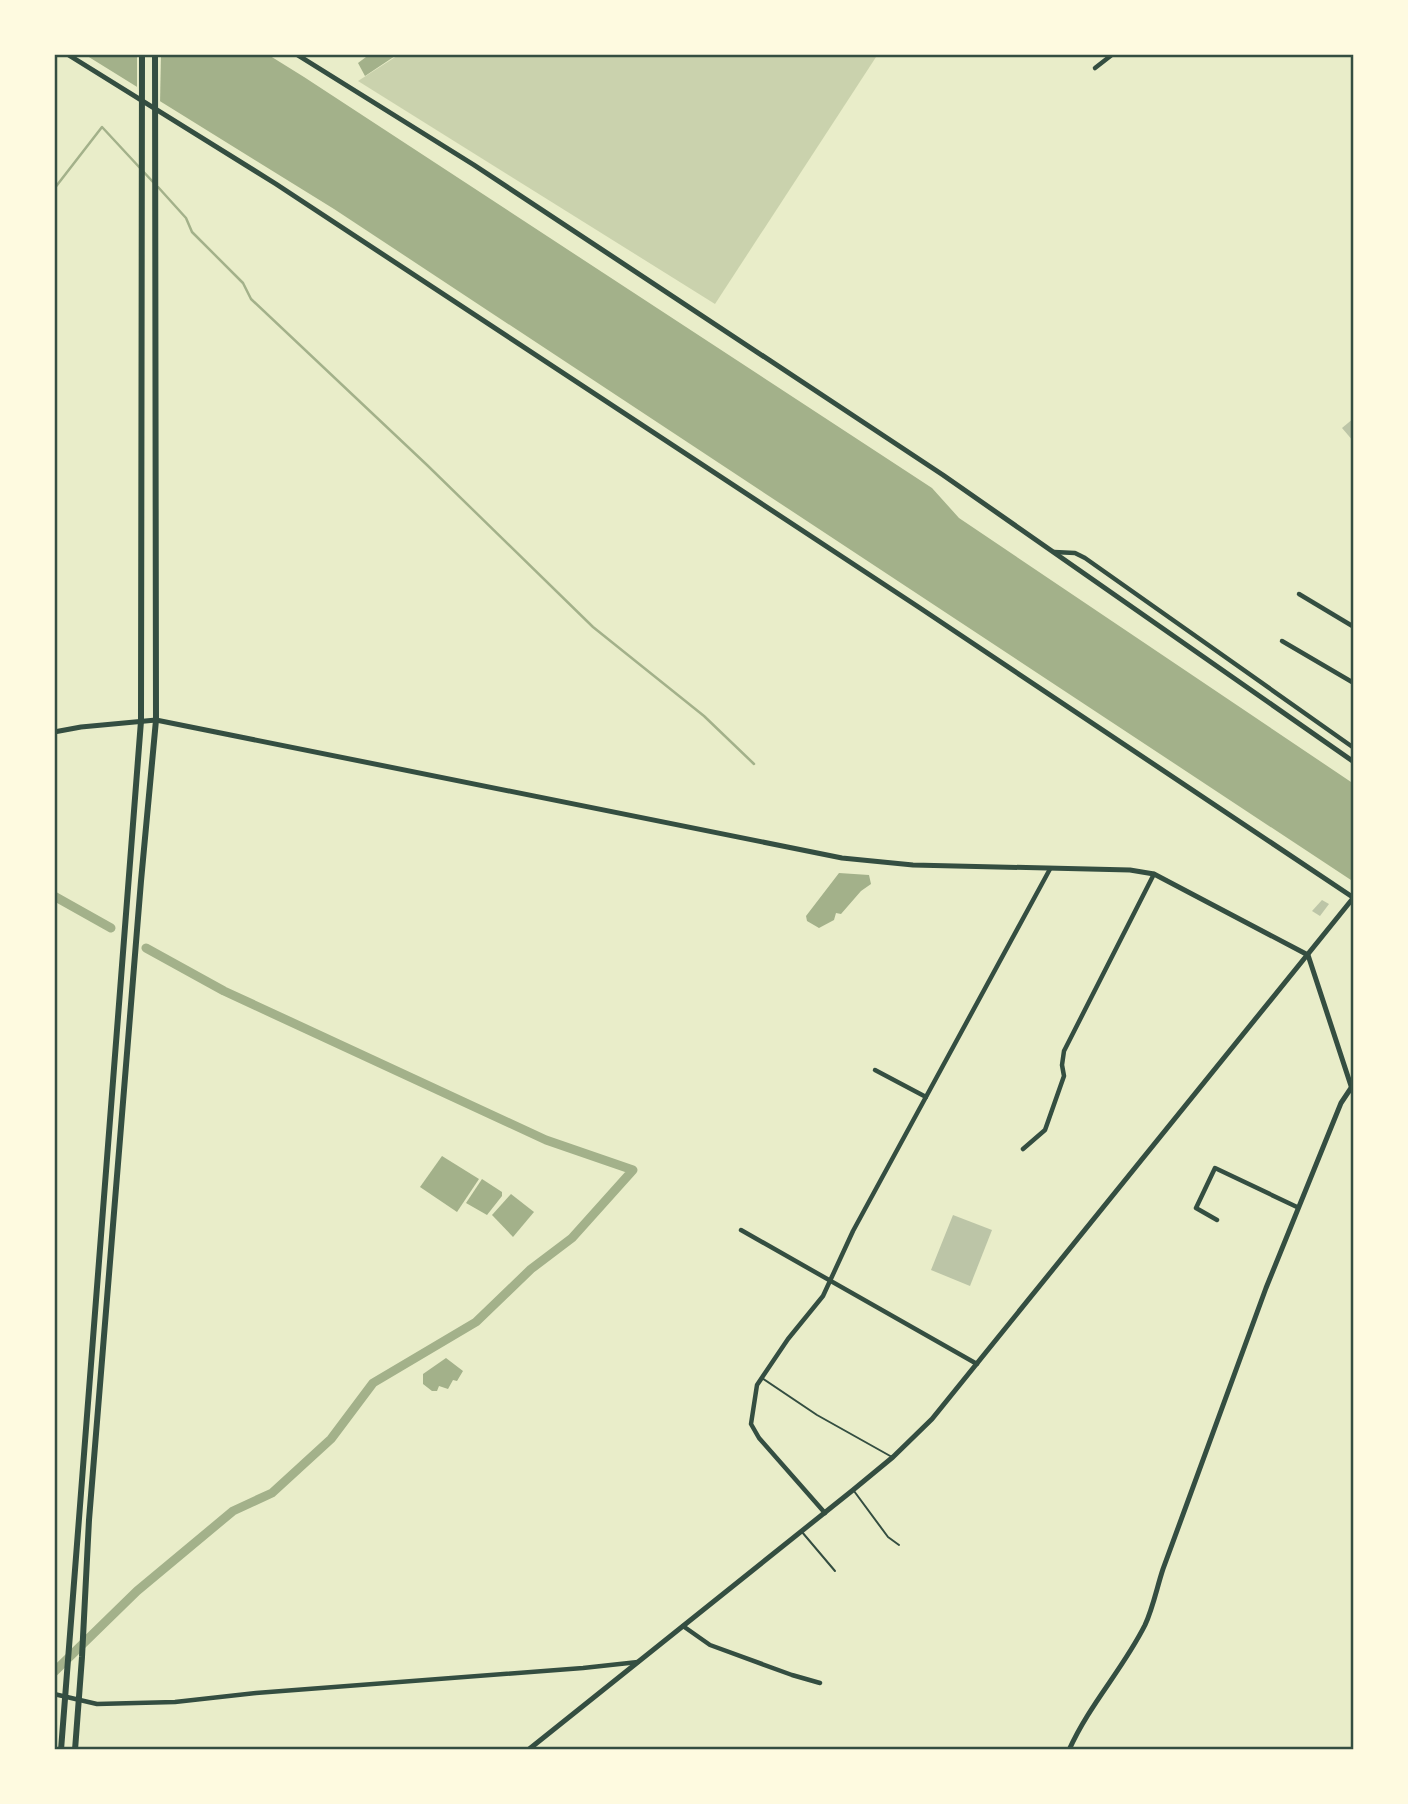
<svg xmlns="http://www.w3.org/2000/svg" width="1408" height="1804" viewBox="0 0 1408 1804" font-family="'Source Sans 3',sans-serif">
	<rect width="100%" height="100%" fill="#e9edc9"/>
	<!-- green -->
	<polygon fill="#cad2ad" points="400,54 878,54 715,304 358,81"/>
	<!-- water -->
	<g fill="#a3b18a">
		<polygon points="84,54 267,54 304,77 932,488 959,518 1354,784 1354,882 334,209"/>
		<polygon points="370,54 398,54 365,76 358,63"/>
		<polygon points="839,873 869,875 871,884 861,891 841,914 836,913 834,920 819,928 807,921 806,916"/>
		<polygon points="442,1156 479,1179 457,1212 420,1187"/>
		<polygon points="482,1179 502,1192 502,1196 487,1215 466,1203"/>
		<polygon points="511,1194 534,1212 513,1237 492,1215"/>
		<polygon points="446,1358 463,1371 457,1381 453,1380 448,1389 439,1386 437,1391 432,1391 423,1384 423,1374"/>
	</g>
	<!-- pier -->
	<polygon fill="#e9edc9" points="137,54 161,54 160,104 137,91"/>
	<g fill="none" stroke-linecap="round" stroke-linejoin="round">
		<!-- stream -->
		<g stroke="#a3b18a" stroke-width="2.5">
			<polyline points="158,187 186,218 192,232 243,283 251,299 427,465 593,627 704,716 754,764"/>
			<polyline points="54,189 102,127 153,182"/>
		</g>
		<!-- canal -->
		<g stroke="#a3b18a" stroke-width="9">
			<polyline points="54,896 111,928"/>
			<polyline points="54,1672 137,1591 233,1511 272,1493 331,1439 373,1383 476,1322 531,1269 572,1238 633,1170 546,1140 224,991 146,948"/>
		</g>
	</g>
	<!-- building -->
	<g fill="#bcc5a7">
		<polygon points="1354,418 1354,442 1342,428"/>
		<polygon points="1322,900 1329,904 1320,916 1312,911"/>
		<polygon points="953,1215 992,1230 970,1286 931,1270"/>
	</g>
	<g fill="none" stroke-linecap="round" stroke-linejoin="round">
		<!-- service -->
		<g stroke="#344e41" stroke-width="2">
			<polyline points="762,1378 817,1415 892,1457"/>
			<polyline points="854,1491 888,1537 899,1545"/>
			<polyline points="802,1532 835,1571"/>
		</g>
		<!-- minor -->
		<g stroke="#344e41" stroke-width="4.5">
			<polyline points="1095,68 1113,54"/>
			<polyline points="1054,552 1075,553 1085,558 1354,748"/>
			<polyline points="1299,594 1354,627"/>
			<polyline points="1282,641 1352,682"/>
			<polyline points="875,1070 926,1097"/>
			<polyline points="1023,1149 1045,1130 1064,1076 1062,1065 1064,1051 1154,874"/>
			<polyline points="1217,1220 1196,1208 1215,1168 1297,1207"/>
			<polyline points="741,1230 977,1364"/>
			<polyline points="825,1513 759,1438 751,1424 757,1385 788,1339 823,1296 853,1231 1050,869"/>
			<polyline points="683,1626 710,1645 792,1675 820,1683"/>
			<polyline points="54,1694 97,1704 175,1702 256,1693 583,1668 638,1662"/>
		</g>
		<!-- tertiary -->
		<g stroke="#344e41" stroke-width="5">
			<polyline points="54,732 81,727 156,720 842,858 913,865 1130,870 1154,874 1308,955 1354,1095"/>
			<polyline points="528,1750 853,1490 893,1457 932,1419 1354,897"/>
			<path d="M1069,1750C1089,1705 1123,1669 1145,1625C1153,1608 1157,1587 1163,1569L1266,1288L1341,1103L1351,1088"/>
		</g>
		<!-- secondary -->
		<g stroke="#344e41" stroke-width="5">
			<polyline points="67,54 276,184 920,608 1354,898"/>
			<polyline points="296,54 474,165 943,475 1354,762"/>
		</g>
		<!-- primary -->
		<g stroke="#344e41" stroke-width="6">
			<polyline points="61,1750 141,721 142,54"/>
			<polyline points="75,1750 82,1657 89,1520 141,881 156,720 155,54"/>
		</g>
	</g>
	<!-- border -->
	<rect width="1408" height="1804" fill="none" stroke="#fefae0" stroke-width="112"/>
	<rect x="56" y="56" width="1296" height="1692" fill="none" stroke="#344e41" stroke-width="2.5"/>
</svg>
